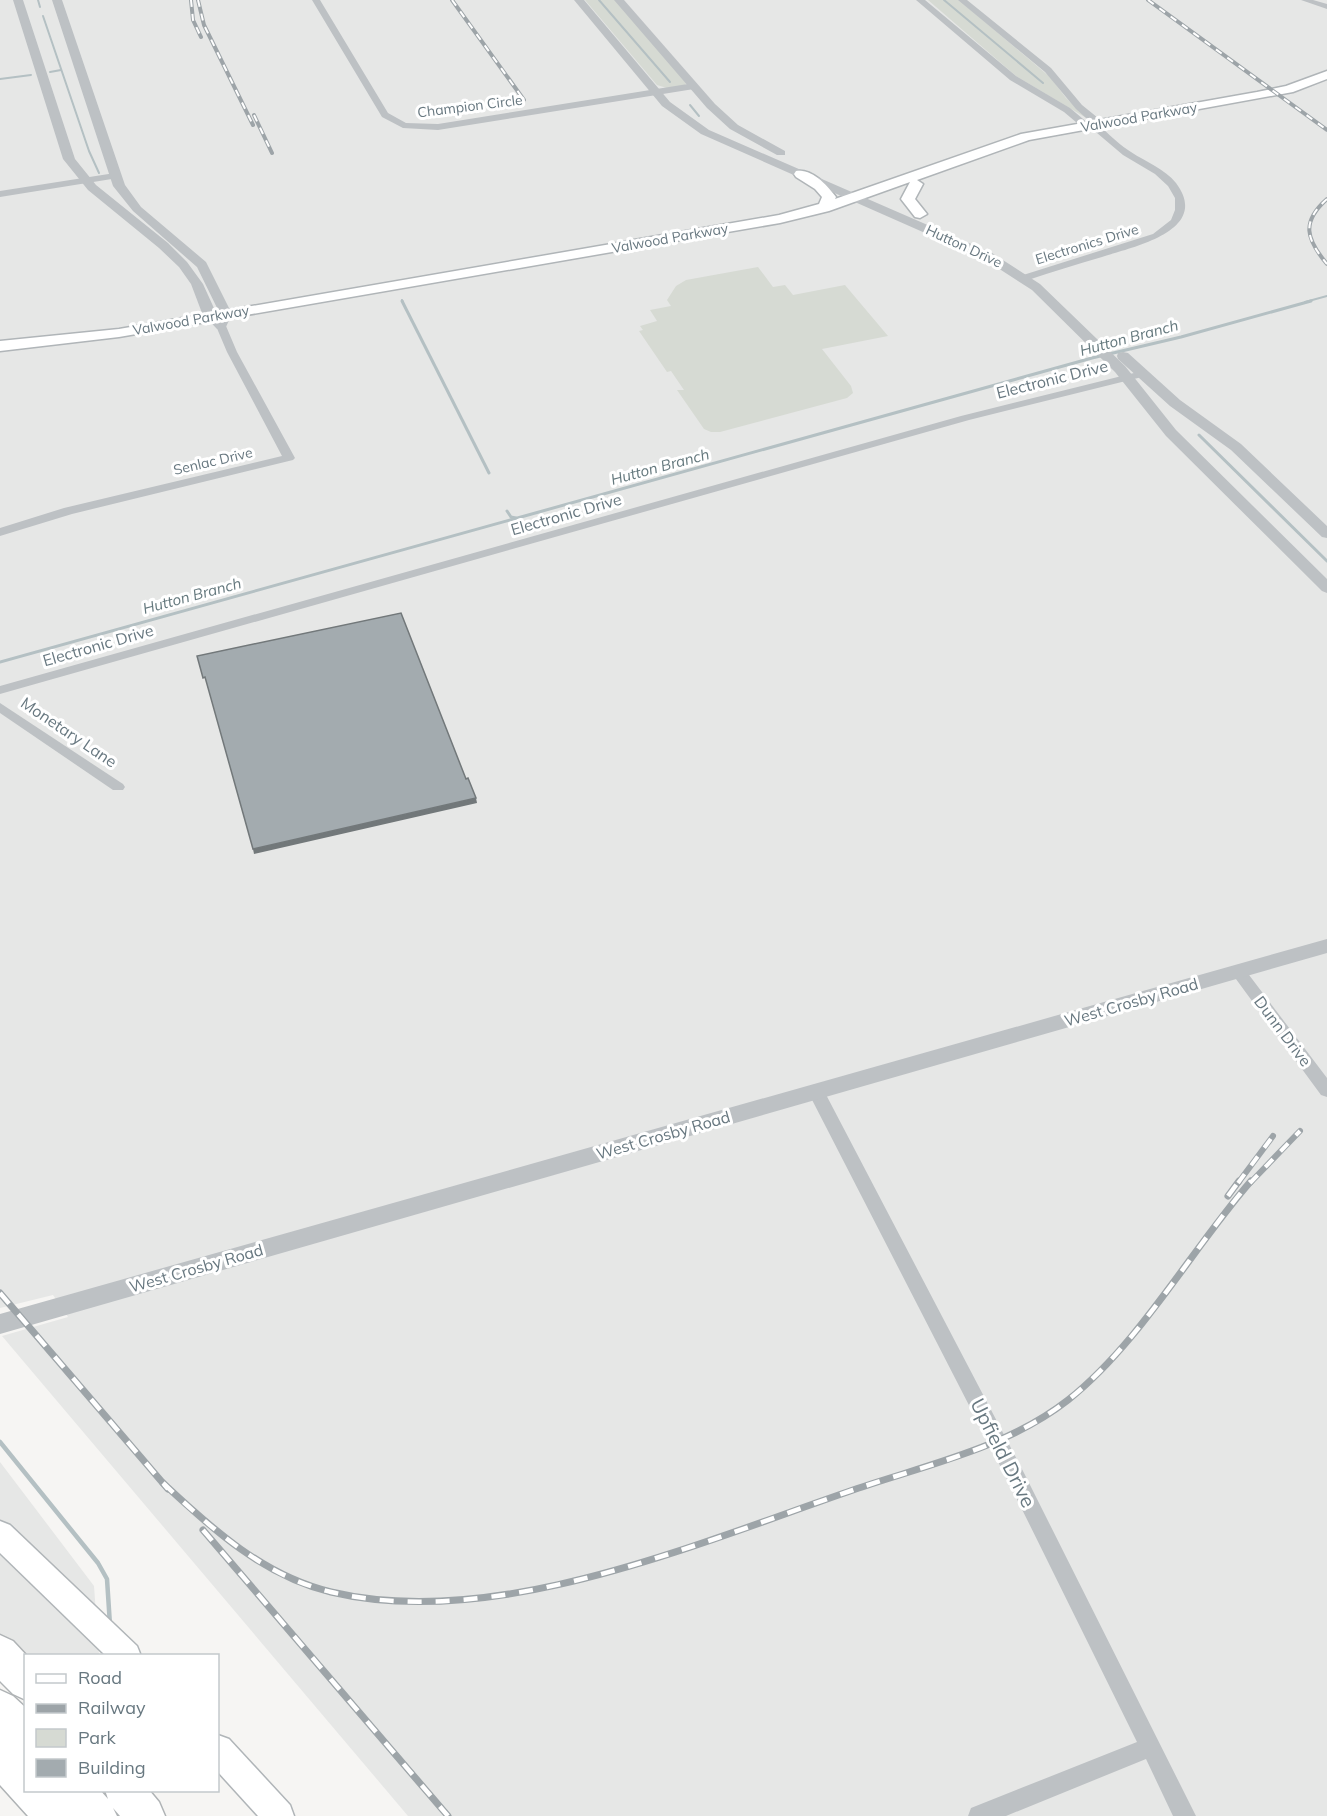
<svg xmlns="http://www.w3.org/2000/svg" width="1327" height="1816" viewBox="0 0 1327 1816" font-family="Mulish,sans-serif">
	<rect width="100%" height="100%" fill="#f6f5f3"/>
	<!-- built -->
	<g fill="#e6e7e6">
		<polygon points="0,0 1327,0 1327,1816 408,1816 2,1336 68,1317 53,1295 0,1308"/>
		<polygon points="0,1462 94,1586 99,1655 26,1656 0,1664"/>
	</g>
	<!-- green -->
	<g fill="#d6dad3">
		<polygon points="585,0 616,0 687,82 685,85 667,88 657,85"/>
		<polygon points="928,0 959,0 1050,77 1066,98 1088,119 1016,76"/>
		<polygon points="758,267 773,287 785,285 793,295 845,285 888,336 822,349 851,386 853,393 847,398 720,432 711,432 704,429 677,390 684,390 671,371 667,372 639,331 643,330 640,326 657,321 650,310 671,306 667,300 676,286 686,280"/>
	</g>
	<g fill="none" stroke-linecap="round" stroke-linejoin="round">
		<!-- stream-far2 -->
		<g stroke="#b4c0c3" stroke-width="2">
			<polyline points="38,0 40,7"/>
			<polyline points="599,0 670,82"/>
			<polyline points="944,0 1043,83"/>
			<polyline points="43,16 89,151 99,173"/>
			<polyline points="50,72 61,70"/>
			<polyline points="0,79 31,75"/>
			<polyline points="690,105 699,116"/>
			<polyline points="402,300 403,302"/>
			<polyline points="1305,302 1327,296"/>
		</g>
		<!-- stream-far1 -->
		<g stroke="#b4c0c3" stroke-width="3">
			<polyline points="402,301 489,473"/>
			<polyline points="1199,435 1327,561"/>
			<polyline points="507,511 511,517 516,518"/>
			<polyline points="0,662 1092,358 1181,337 1311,301"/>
		</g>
		<!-- stream -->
		<polyline stroke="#b4c0c3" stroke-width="4.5" points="0,1442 98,1563 107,1579 110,1625"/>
		<!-- secondary casing -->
		<g stroke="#b0b5b8" stroke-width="3">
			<g id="secondary">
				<path d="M1327,71V79L1293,92L1029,140L917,180L923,184L915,199L927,214L920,218L915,217L901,199L910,182L829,211L780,223L119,337L0,351V341L119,329L779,215L819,204L822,197L815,189L796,177L794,174L796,171C812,168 828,186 836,197L835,199L1021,134L1257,92L1286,86Z"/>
				<polygon points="0,1521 10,1525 137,1646 141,1656 106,1656 0,1553"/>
				<polygon points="218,1735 229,1739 290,1805 294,1816 258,1816 218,1772"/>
			</g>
		</g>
		<!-- motorway casing -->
		<g stroke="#afb3b5" stroke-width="3">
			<g id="motorway">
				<polygon points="0,1635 13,1641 27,1656 26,1656 26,1700 13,1694 0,1681"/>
				<polygon points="0,1690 13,1696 26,1708 26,1790 100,1790 108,1799 105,1790 149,1790 159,1802 165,1816 120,1816 113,1808 117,1816 28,1816 0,1785"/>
			</g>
		</g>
		<!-- minor -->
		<g fill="#bdc1c4" fill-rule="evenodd">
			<polygon points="312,0 320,0 388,113 406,123 438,124 694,83 698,86 694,89 438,130 403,128 382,117"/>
			<path d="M916,0H925L1016,76L1070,108L1089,124L1095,126L1076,109L1045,72L958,0H967L1051,68L1082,105L1103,122V129C1112,137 1121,146 1131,152C1146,162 1165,169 1176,183C1212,231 1132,247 1102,257C1077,264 1052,272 1028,280H1020V276L1153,234L1171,220L1175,210V198L1168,186L1155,174L1123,155L1097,133L1083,128L1064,112L1010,80Z"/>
			<polygon points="1301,0 1313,0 1327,4 1327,9"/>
			<polygon points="115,173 118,174 118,178 0,197 0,191"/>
			<polygon points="221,323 226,326 237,352 295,458 293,460 72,514 0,536 0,528 64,508 282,456 227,352 216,326"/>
			<polygon points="1142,371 1146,372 1146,376 969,420 0,694 0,686 961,416"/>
			<polygon points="0,703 123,784 125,787 123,790 113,790 0,713"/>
			<polygon points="1238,965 1243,967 1327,1078 1327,1097 1321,1095 1233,975 1230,971 1233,967"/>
			<polygon points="816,1085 822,1087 1024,1473 1196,1816 1173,1816 1146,1759 1006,1816 968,1816 971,1808 1137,1742 1010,1485 808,1092 810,1087"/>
		</g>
		<!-- tertiary -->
		<g fill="#bdc1c4" fill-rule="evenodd">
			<polygon points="13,0 23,0 75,159 96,185 168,243 187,262 203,284 218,317 220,314 197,267 133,211 113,186 52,0 62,0 125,185 141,207 206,262 232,314 225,329 217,329 202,313 191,284 179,267 159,248 88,190 63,159"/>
			<polygon points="574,0 584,0 670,102 709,130 992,253 1040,284 1125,366 1176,430 1327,579 1327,593 1322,591 1166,436 1115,372 1032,290 984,259 701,134 662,106"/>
			<polygon points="614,0 624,0 715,104 738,125 785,151 785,155 777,155 730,129 707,108"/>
			<polygon points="1123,352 1128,353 1180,400 1241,444 1327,526 1327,538 1322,537 1231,450 1170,406 1118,359 1117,356 1118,353"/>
			<polygon points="1327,939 1327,953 0,1334 0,1314"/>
		</g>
		<!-- secondary -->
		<use href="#secondary" fill="#fff" fill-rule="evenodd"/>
		<!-- motorway -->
		<use href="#motorway" fill="#fff" fill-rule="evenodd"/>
		<!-- rail-far2 casing -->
		<g stroke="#9da4a8" stroke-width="4">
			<g id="rail-far2">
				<polyline points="191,0 193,20 201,37"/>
				<polyline points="198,0 204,25 253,125"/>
				<polyline points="452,0 524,100"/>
				<polyline points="1148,0 1327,130"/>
				<polyline points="254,115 272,153"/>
				<path d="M1327,199C1301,222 1306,239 1327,264"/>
			</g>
		</g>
		<!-- rail-far1 casing -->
		<g stroke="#9da4a8" stroke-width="6">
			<g id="rail-far1">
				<polyline points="1238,1183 1273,1136"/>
				<polyline points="1250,1183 1300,1131"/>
			</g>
		</g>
		<!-- rail casing -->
		<g stroke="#9da4a8" stroke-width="7">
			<g id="rail">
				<polyline points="1228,1196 1239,1181"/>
				<polyline points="0,1293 168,1489"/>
				<path d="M163,1483C212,1529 264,1576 331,1592C496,1631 698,1543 853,1490C926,1465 1007,1448 1068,1400C1140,1343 1191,1250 1251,1181"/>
				<polyline points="203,1530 448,1816"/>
			</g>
		</g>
		<!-- rail-far2 -->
		<use href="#rail-far2" stroke="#fff" stroke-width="2" stroke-dasharray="7" stroke-linecap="butt"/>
		<!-- rail-far1 -->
		<use href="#rail-far1" stroke="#fff" stroke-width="4" stroke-dasharray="11" stroke-linecap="butt"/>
		<!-- rail -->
		<use href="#rail" stroke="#fff" stroke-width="4.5" stroke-dasharray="14" stroke-linecap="butt"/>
	</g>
	<!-- shaded-wall -->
	<polygon fill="#72787a" points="476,798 477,803 254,854 253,849"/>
	<!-- building -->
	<polygon fill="#a3abaf" stroke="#72787a" stroke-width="1.5" points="401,613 466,779 468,778 476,798 253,849 205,677 203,678 197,656"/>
	<g text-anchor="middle" stroke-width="6" stroke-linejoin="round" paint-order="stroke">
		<!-- far-street labels -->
		<g font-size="14" fill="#687880" stroke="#fff">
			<text transform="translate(470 106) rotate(-7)" y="5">Champion Circle</text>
			<text transform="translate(1139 117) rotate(-10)" y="5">Valwood Parkway</text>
			<text transform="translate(670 238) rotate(-10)" y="5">Valwood Parkway</text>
			<text transform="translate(1087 244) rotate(-17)" y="5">Electronics Drive</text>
			<text transform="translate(964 246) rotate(25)" y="5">Hutton Drive</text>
			<text transform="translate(191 320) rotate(-10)" y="5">Valwood Parkway</text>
			<text transform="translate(213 461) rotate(-13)" y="5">Senlac Drive</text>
		</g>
		<!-- far-water labels -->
		<g font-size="15" font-style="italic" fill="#64787d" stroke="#fff">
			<text transform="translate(1129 338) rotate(-15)" y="5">Hutton Branch</text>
			<text transform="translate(660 467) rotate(-15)" y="5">Hutton Branch</text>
			<text transform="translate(192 596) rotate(-15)" y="5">Hutton Branch</text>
		</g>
		<!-- street labels -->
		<g font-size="16" fill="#687880" stroke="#fff">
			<text transform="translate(1052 379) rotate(-14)" y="6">Electronic Drive</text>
			<text transform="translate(566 514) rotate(-16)" y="6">Electronic Drive</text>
			<text transform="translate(98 645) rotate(-16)" y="6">Electronic Drive</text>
			<text transform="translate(69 732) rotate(34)" y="6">Monetary Lane</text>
			<text transform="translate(1131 1002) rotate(-16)" y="6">West Crosby Road</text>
			<text transform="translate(1283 1031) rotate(53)" y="6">Dunn Drive</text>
			<text transform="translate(663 1135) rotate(-16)" y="6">West Crosby Road</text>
			<text transform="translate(196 1268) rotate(-16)" y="6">West Crosby Road</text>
		</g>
		<!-- near-street labels -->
		<g font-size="20" fill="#687880" stroke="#fff">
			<text transform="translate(1003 1453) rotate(63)" y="7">Upfield Drive</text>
		</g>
	</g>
	<!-- legend -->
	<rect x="24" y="1654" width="195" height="138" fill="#ffffff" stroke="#c3c9cc" stroke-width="1.5"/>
	<rect x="36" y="1674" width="30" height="9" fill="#ffffff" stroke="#c3c9cc" stroke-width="1.5"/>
	<text x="78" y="1684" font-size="18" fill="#687880">Road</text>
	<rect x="36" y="1704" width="30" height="9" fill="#9da4a8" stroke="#c3c9cc" stroke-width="1.5"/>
	<text x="78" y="1714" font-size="18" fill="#687880">Railway</text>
	<rect x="36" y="1729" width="30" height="18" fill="#d6dad3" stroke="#c3c9cc" stroke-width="1.5"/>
	<text x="78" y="1744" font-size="18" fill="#687880">Park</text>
	<rect x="36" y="1759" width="30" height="18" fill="#a3abaf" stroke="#c3c9cc" stroke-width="1.5"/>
	<text x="78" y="1774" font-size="18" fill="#687880">Building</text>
</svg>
